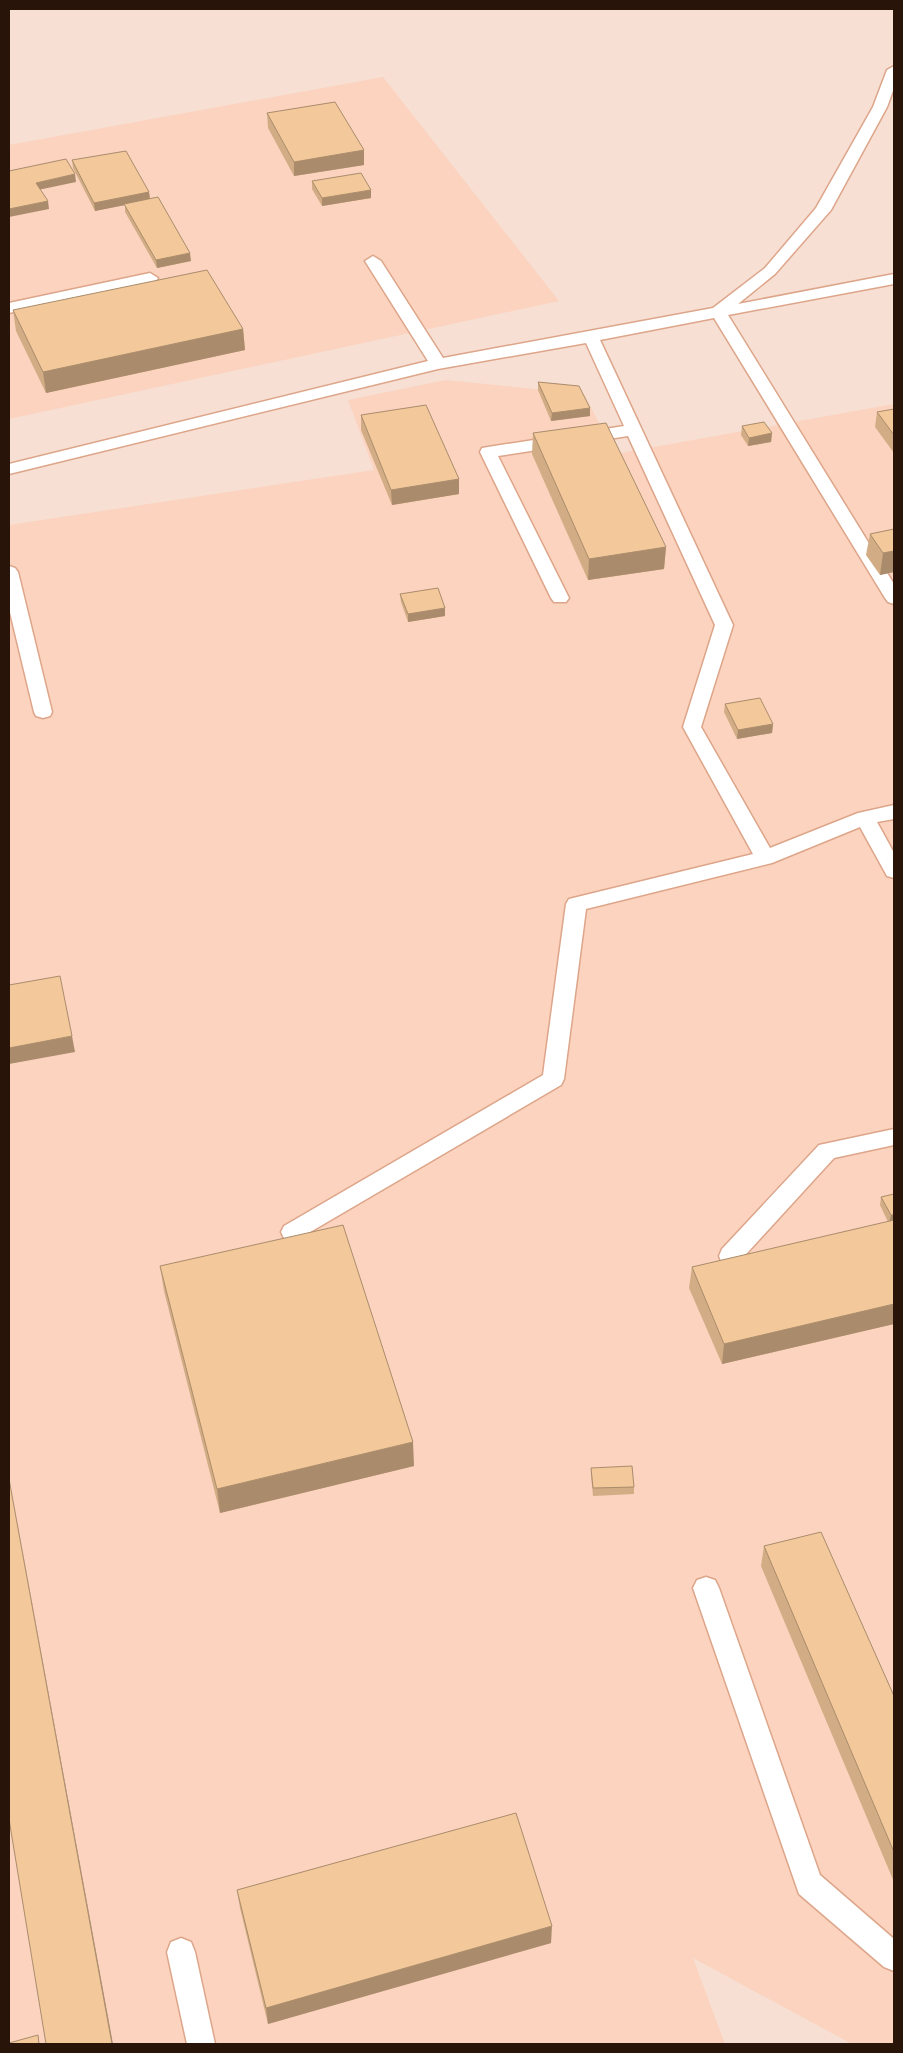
<svg xmlns="http://www.w3.org/2000/svg" width="903" height="2053" viewBox="0 0 903 2053" font-family="Roboto,sans-serif">
	<rect width="100%" height="100%" fill="#f7dfd3"/>
	<!-- built -->
	<g fill="#fbd3bf">
		<polygon points="383,77 559,301 9,419 9,145"/>
		<polygon points="446,380 584,394 615,454 894,404 894,2044 852,2044 693,1958 725,2044 9,2044 9,525 374,470 348,400"/>
	</g>
	<g fill="none" stroke-linecap="round" stroke-linejoin="round">
		<!-- lane casing -->
		<g stroke="#dda589" stroke-width="3">
			<g id="lane">
				<polygon points="894,66 894,88 887,107 831,210 775,274 738,304 894,274 894,284 728,315 894,584 894,604 888,602 885,598 714,318 600,340 733,625 701,727 770,848 858,813 894,805 894,819 877,822 894,853 894,878 887,876 860,827 772,863 586,909 564,1079 561,1085 300,1238 292,1241 284,1238 281,1232 284,1226 543,1075 566,904 569,899 753,854 683,727 715,625 628,436 498,456 569,598 566,602 554,602 551,598 480,452 482,448 488,447 624,426 586,343 438,369 9,474 9,464 428,361 365,261 373,256 381,261 443,358 713,308 765,268 816,208 873,107 887,70"/>
				<polygon points="150,273 158,278 156,281 9,313 9,303"/>
				<polygon points="9,566 15,568 18,572 52,712 50,716 43,718 36,716 34,712 9,608"/>
				<polygon points="894,1129 894,1145 834,1158 738,1263 730,1265 722,1263 719,1256 722,1249 819,1145"/>
				<polygon points="706,1577 715,1580 719,1588 820,1875 894,1939 894,1971 884,1967 799,1894 693,1588 697,1580"/>
				<polygon points="181,1938 191,1942 195,1952 215,2044 187,2044 167,1952 171,1942"/>
			</g>
		</g>
		<!-- lane -->
		<use href="#lane" fill="#fff" fill-rule="evenodd"/>
	</g>
	<!-- wall -->
	<g fill="#d1ac84">
		<polygon points="267,113 364,165 294,176 268,128"/>
		<polygon points="72,160 149,192 150,199 191,261 157,268 125,212 125,205 95,211 73,168"/>
		<polygon points="312,181 371,198 322,206 312,189"/>
		<polygon points="13,310 243,329 245,350 46,393 16,331"/>
		<polygon points="538,382 590,416 551,421 538,390"/>
		<polygon points="894,409 894,453 875,427 877,412"/>
		<polygon points="361,415 459,479 459,494 392,505 361,430"/>
		<polygon points="742,426 772,433 771,442 748,446 741,435"/>
		<polygon points="533,433 666,547 664,569 588,580 532,454"/>
		<polygon points="894,529 894,572 880,575 866,555 870,534"/>
		<polygon points="400,594 445,608 445,616 408,622 401,602"/>
		<polygon points="725,704 773,724 772,733 737,739 724,712"/>
		<polygon points="894,1194 894,1324 722,1364 689,1288 692,1267 888,1222 880,1205 881,1197"/>
		<polygon points="160,1266 414,1466 220,1513 164,1291"/>
		<polygon points="591,1468 634,1487 634,1494 593,1496 591,1475"/>
		<polygon points="764,1546 894,1696 894,1882 761,1566"/>
		<polygon points="237,1890 551,1943 268,2024 240,1908"/>
	</g>
	<!-- shaded-wall -->
	<g fill="#aa8c6c">
		<polygon points="364,150 364,165 294,176 294,162"/>
		<polygon points="75,174 76,182 38,190 36,183"/>
		<polygon points="371,190 371,198 322,206 322,198"/>
		<polygon points="149,192 150,200 95,211 94,203"/>
		<polygon points="48,201 49,209 9,217 9,209"/>
		<polygon points="190,253 191,261 157,268 156,260"/>
		<polygon points="243,329 245,350 46,393 43,372"/>
		<polygon points="590,408 590,416 551,421 552,413"/>
		<polygon points="772,433 771,442 748,446 749,438"/>
		<polygon points="459,479 459,494 392,505 391,490"/>
		<polygon points="666,547 664,569 588,580 589,559"/>
		<polygon points="894,551 894,572 880,575 883,553"/>
		<polygon points="445,608 445,616 408,622 408,614"/>
		<polygon points="773,724 772,733 737,739 738,730"/>
		<polygon points="72,1036 75,1052 9,1064 9,1048"/>
		<polygon points="891,1215 894,1215 894,1222 889,1223"/>
		<polygon points="894,1304 894,1324 722,1364 724,1344"/>
		<polygon points="413,1442 414,1466 220,1513 217,1489"/>
		<polygon points="9,1477 113,2044 112,2044"/>
		<polygon points="552,1926 551,1943 268,2024 266,2008"/>
	</g>
	<!-- building -->
	<g fill="#f3c89a" stroke="#aa8c6c">
		<polygon points="335,102 364,150 294,162 267,113"/>
		<polygon points="126,151 149,192 94,203 72,160"/>
		<polygon points="66,159 75,174 36,183 48,201 9,209 9,171"/>
		<polygon points="361,173 371,190 322,198 312,181"/>
		<polygon points="158,197 190,253 156,260 124,204"/>
		<polygon points="207,270 243,329 43,372 13,310"/>
		<polygon points="538,382 579,386 590,408 552,413"/>
		<polygon points="426,405 459,479 391,490 361,415"/>
		<polygon points="894,409 894,435 877,412"/>
		<polygon points="764,422 772,433 749,438 742,426"/>
		<polygon points="606,423 666,547 589,559 533,433"/>
		<polygon points="894,529 894,551 883,553 870,534"/>
		<polygon points="438,588 445,608 408,614 400,594"/>
		<polygon points="760,698 773,724 738,730 725,704"/>
		<polygon points="60,976 72,1036 9,1048 9,985"/>
		<polygon points="894,1194 894,1215 891,1215 881,1197"/>
		<polygon points="894,1220 894,1304 724,1344 692,1267"/>
		<polygon points="343,1225 413,1442 217,1489 160,1266"/>
		<polygon points="632,1466 634,1487 593,1488 591,1468"/>
		<polygon points="9,1479 112,2044 46,2044 9,1819"/>
		<polygon points="821,1532 894,1696 894,1852 764,1546"/>
		<polygon points="516,1813 552,1926 266,2008 237,1890"/>
		<polygon points="38,2035 39,2044 9,2044 9,2043"/>
	</g>
	<!-- border -->
	<rect width="903" height="2053" fill="none" stroke="#281409" stroke-width="20"/>
</svg>
